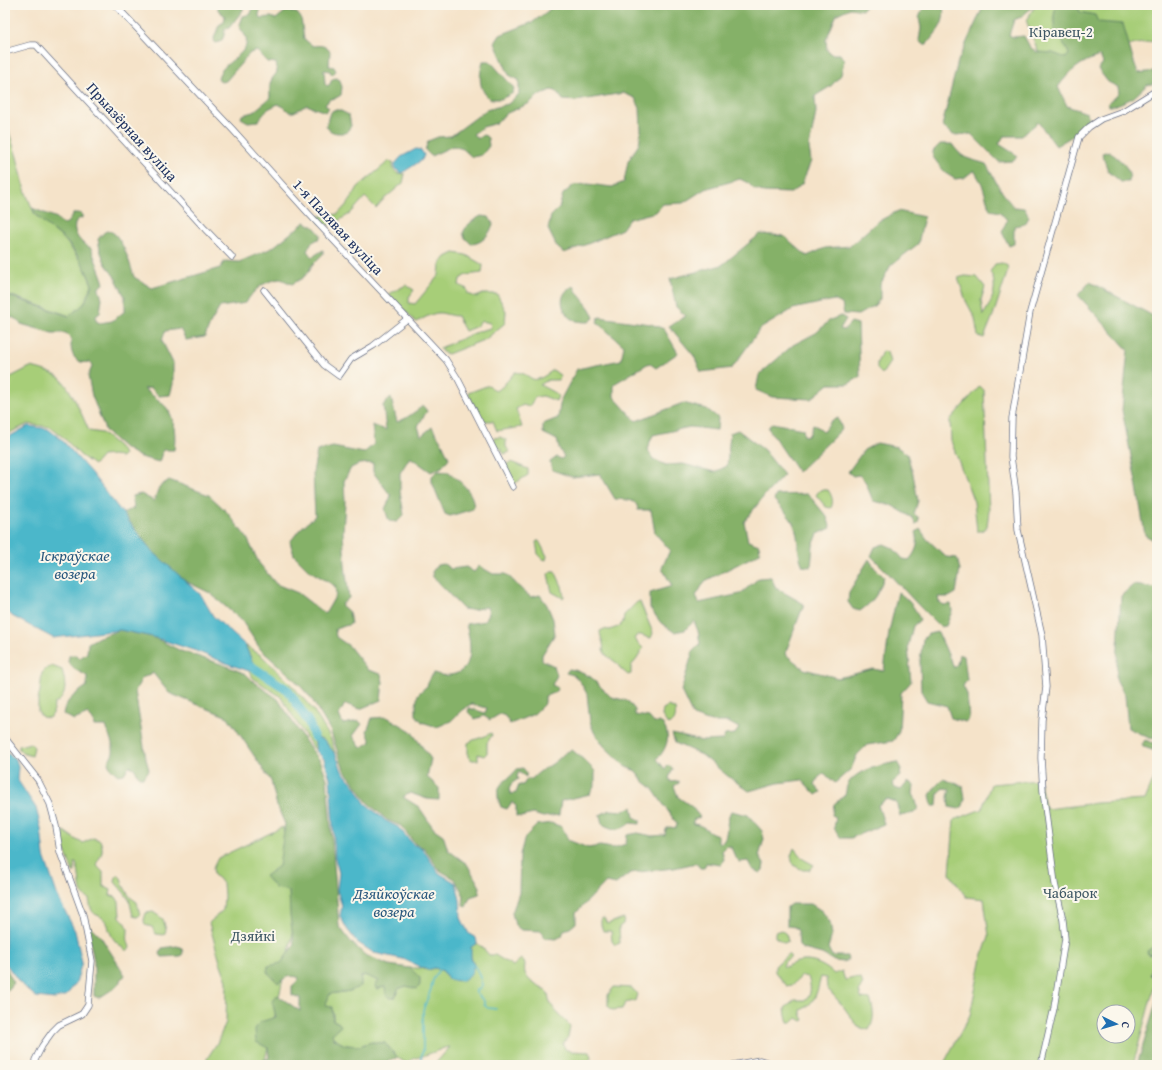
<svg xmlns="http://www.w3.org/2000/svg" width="1162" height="1070" viewBox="0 0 1162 1070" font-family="'Gentium Book Plus',serif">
	<rect width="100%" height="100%" fill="#fbf7ec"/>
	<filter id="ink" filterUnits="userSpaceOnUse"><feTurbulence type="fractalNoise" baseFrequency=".025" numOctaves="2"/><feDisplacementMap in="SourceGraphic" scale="8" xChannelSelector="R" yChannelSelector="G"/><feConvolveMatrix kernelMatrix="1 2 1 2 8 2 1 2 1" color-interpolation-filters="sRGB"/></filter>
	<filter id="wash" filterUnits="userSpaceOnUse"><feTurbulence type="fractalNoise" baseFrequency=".012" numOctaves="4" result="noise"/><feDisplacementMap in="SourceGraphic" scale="16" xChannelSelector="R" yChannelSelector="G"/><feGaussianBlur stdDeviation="0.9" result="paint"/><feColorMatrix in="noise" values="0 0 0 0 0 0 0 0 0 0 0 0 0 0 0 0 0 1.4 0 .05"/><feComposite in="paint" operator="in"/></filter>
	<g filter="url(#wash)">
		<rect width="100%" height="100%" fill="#f5e3c9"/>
		<!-- green -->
		<g fill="#a7ce78" stroke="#617e6b" fill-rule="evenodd">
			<polygon points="1036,5 1157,5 1157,38 1153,41 1042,62 1026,20"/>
			<polygon points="5,120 17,157 26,193 35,215 65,240 84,266 92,285 84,304 70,316 9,295 5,292"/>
			<polygon points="389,161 393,163 393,169 397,173 405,174 403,183 383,200 376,208 365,197 350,214 331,225 320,223 317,216 323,216 338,214 350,201 358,187"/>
			<path d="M454,253L466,255L483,265L482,273L466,275L460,279L459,285L467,289L468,294L476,297L483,294H497L506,311L505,323L486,339L448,354L442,352L440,348L479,331L491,328L490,323L482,321L475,327L465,331L457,316C451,316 447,314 441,313C433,312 423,319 416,322L389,294L406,285L414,290L409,297V303L415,304L439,275L440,264L446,257Z"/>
			<path d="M1002,263L1009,267L994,313L984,338L978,336L975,318L966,301L958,278L965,276L977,277L985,287L981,300L983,315C992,302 999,286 990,272L995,264Z"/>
			<polygon points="882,351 887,352 890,362 882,374 877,369 877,363"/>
			<path d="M30,367C38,368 53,373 60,378C71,388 83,417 89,431L102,433L118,446L124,454L121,458L114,455L102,456L94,465L80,455L64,438L50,427L28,424L5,435V380Z"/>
			<path d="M553,370L561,376L558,380H548L540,385L553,392L558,396L556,401L543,396L535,397L529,407L523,405L516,409L522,427L497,431L493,421H482L468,393L489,385L495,391L502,387L515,372C536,374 528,389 553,370Z"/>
			<polygon points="980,386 984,390 989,511 987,526 983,531 977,531 974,502 951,441 950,420"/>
			<polygon points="500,437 506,440 506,447 510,452 504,454 501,449 497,448 494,443 494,438"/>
			<polygon points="511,462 528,469 528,475 514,484 505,465"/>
			<path d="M820,490H828C832,496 834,501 831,508L826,507L816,495Z"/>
			<polygon points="537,541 539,541 547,556 546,560 543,559 538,554 536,542"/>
			<polygon points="551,571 555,571 562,586 564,596 563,598 552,592 548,574"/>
			<path d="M637,602H640L653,633L651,638C646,638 642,634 637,635L634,639L643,648L637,659L631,666V674L628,675L621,669L618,664L606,655L603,650C605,644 600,638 600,631L604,629L609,630L618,627L623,622L624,615Z"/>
			<polygon points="245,645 262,656 292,685 314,711 331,739 336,755 324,740 314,737 316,751 307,739 281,697 253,678 249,671 255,667"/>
			<path d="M52,666L62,670C66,684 68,697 54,704L53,714L49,718L42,717L38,712V699L40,691L42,673L46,669Z"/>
			<path d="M668,706L675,709C676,715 676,720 671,724L667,723L662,716L663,709Z"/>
			<path d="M491,733L492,735L487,743V753L484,756L478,754V760H472L468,757V743C475,738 484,738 491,733Z"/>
			<polygon points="30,743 34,747 32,756 22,753 19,749 19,746"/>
			<path d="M1157,771V976L1133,1065H943L970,1015L982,957L989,936L984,899L966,897L950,874L954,820L982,809L991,784L1039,780L1046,809L1097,803L1145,800ZM1104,1012H1128V1036H1104Z"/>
			<polygon points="283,827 293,933 264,1065 203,1065 217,1043 226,1022 227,981 220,962 209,923 223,910 224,896 223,883 214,875 213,868 218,858"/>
			<path d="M64,831L78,841L83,843L93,838L100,840C104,849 102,855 97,862L98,867L103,872V886L111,890L110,895L116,897L119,902L120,917C135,930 123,933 130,947L127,951C120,946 113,941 110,932C108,929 109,926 107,923C98,910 92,921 89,899C78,893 81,887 79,876C79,872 77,867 76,863H74L75,872H73L61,840L62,832Z"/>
			<polygon points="794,848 803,859 814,865 810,870 803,870 793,865 791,856"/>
			<polygon points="118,875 121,878 124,887 130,897 137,902 140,915 137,917 133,916 129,899 115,882 116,877"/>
			<polygon points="153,912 163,919 166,930 164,935 156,934 152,927 145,925 144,920 146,913"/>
			<polygon points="604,918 607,924 624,918 623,924 619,927 620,943 615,945 612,941 611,931 603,931 601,925 601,919"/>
			<polygon points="781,930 786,934 788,941 785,943 775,937 775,932"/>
			<path d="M477,943L483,948L489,955H495L513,966L521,959L525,963C525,966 524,970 525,973C529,984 541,986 548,993C549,1009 561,1015 570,1026L568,1037L563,1043L565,1049L570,1051L590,1052L591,1059L585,1064L588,1065H434L450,1047C444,1047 440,1050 434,1052C424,1056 415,1057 406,1063L398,1058L385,1043L371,1042L359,1046L345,1045L334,1039L331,1034L340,1026L339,1023L333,1020V1012L325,1006L329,994L350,991L364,975L380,981L376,989L385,987L395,997L398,989L406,986L417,988L420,978L410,968H421L427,970L435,968L443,971L448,979L474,965C471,959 470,954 471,947Z"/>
			<path d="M788,954L791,957L785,961L783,966L786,967C803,956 820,961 834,974L842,971L845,980L854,978L861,979L863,984L859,991L861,998L870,999C874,1010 875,1020 869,1030L858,1027L843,1006L827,988L826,978L821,977C817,991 816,1003 801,1010V1014L804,1020L802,1021L797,1018L793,1022H788L786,1016L785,1008L795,1000H806C812,993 811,986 808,977L802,976L792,985L787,986L775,972V966Z"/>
			<polygon points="614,987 632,988 637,994 635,1001 625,1003 622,1009 612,1010 608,1006 608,995"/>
		</g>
		<!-- forest -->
		<g fill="#85b168" stroke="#507063">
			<path d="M221,5H243V10L229,28L225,29C224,37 223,42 215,43L213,41L219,25L224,22L225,16L218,10V6Z"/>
			<path d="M253,5H261L259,16L260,18L271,17L276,19L286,11L297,13L301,18L304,39L313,46C321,45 324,45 330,51L329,66L334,67L336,71L332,75L330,71L324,70L325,84L327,86L330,84L332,79L336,78L340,80L342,87L341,95L336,98L330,99L325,105L329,108L326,112L314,108L307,105L294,112H289L284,107L278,104L268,109L258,121L248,122L241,118L242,115L253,112L270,98C270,93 269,85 271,81C275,72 279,76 276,63L267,62L257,51L250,53L226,81L221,82L218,78C222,58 263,53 239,27L243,16L251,14Z"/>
			<polygon points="550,5 866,5 862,10 850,8 837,14 826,40 827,50 831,54 840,54 844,60 841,75 831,86 815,96 816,113 809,147 811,161 802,184 791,193 763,192 754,189 748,183 740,179 705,189 683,203 663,204 656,212 629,219 622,229 595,241 564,253 557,247 548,229 551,216 559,208 563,194 574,185 588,184 612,187 624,182 628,161 639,144 641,131 640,108 635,98 623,93 576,101 563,100 556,91 551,90 539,95 528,104 505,114 497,123 483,127 473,134 477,139 483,135 486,136 488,138 489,146 482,155 472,157 463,149 453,146 431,156 425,150 428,141 438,137 451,136 486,110 508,104 519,94 519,80 509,75 495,43 500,35 533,22 549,10"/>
			<path d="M924,5H943C946,24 938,30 927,44H922L919,40L921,28L919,18Z"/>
			<path d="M984,5H1035L1021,17L1014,20L1009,35L1013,37L1024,36L1030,47L1037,52L1053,53L1066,58L1069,54L1063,42L1054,33V15L1056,5H1077L1080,12L1095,15L1098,22L1123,24L1132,56L1138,73L1157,71V83L1147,85L1133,98L1114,106H1109L1108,103C1111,98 1116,98 1119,93L1118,87L1108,82L1098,69L1103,63L1100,56C1080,62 1070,71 1058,87L1067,106L1087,113L1090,120L1076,134L1056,146L1038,122L1022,136H1004L999,144L1018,156L1012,161L999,162L971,134L953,135L942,126L958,61Z"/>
			<path d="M483,61H490L514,88L513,93L501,99H490C478,89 479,76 483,61Z"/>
			<path d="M333,110H339L349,115L351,126L346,133C337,133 331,134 326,126L329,115Z"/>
			<path d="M940,144H952C963,160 968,158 986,164C995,179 1002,195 1014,207L1024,208L1029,217L1025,224L1014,226V244L1009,246L1002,232L1007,220L1000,212L990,210L982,184L974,170L964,178L955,179L945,173L933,157V151Z"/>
			<path d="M1109,151C1119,160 1132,167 1129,182H1121L1108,171L1102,153Z"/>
			<path d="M32,208L57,218L60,222L63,224L67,223L74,213H79L82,215V218C71,220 74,234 80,240C83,244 87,246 91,248L103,280L104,284L99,287V290L102,298L100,313L96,316V321L100,323L112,321L125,311V297L116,279L105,263L100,250L98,239C101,236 104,231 108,231C121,231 131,267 134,277L152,288L220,268L225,261L239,262L272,248L305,222L314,227L320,234V238L311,243L307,251L312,257L323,250V254L312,265L309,271L303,278L292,284C288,283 283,279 280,279C265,280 252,291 246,303L220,307L210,324L205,337L186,340L180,329L165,331L162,341L173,363V384L170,395L159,396L151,388L144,389C151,395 160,400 166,407C175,417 176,437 174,450H163L159,462L140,457L123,447L106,432L92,396L88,376L92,367L91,362C88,362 83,363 81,362C70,358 71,347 71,338L66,333H52L21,324L14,318L5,316V292L9,296L69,316L84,304L92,285C86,268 77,253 65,240C54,229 38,222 32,208Z"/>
			<polygon points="898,211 924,217 918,244 891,265 880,285 880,299 874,306 858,315 844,314 842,304 834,300 793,309 760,329 732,368 701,372 694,356 669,326 686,316 676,307 670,279 722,265 760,234 784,236 807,256 825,248 850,246 877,222"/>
			<path d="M481,216L489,217L493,224C490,234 482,244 471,244L465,238L463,233C467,224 472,221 481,216Z"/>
			<polygon points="1090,282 1157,318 1157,542 1145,535 1137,487 1122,410 1128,350 1078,295"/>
			<path d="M574,286C579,299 590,304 594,318L589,322C583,322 576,322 570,318C568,317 566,313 565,311C559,301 563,290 574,286Z"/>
			<polygon points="841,316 846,319 840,329 844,330 851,322 858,324 860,377 848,384 829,384 811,399 772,397 756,390 759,375 793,345 816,333 830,320"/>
			<path d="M599,317L651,324L664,329L678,353L656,368L649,363L614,384V397L636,421L683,403L707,409L718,418L717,430L690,427L653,435L647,449L653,459L666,465L683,464L715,472L727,466L730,433L738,430L764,450L784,475L764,496L744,522L748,541L759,545L760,553L705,581L696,596L699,603L740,594L759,578L771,577L776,588L804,604L785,654L804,669L838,678L873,669L884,671L889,632L898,592C909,600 915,607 920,620L913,626L908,646L911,682L901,693L899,732L893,741L867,745L857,755L851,769L835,783L824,773L818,778L815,785L821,792L816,795L802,780L778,783L749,791L729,777L702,755L675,743L672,734L702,741L723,740L725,735L735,734L739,728L728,722H711L693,716L681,691L693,651L700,644L698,631L694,621L685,630L674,632L661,623L650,608V593L672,586L662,568L670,550L655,533L651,510H638C637,498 625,500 615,499L600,474L572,477L552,470L550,462L557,457L561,459L564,457L559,448L557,440L543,433V424L558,418L561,399L577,369L621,360L624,346L597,322Z"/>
			<polygon points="391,398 397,422 406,418 423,406 427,411 418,426 421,436 432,427 441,441 449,458 442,467 431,472 410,457 400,473 400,491 404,515 397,522 389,521 385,509 391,496 373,472 373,463 359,464 351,468 344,481 345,502 343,532 345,565 349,598 341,605 349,612 351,624 335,629 336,637 349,646 368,670 381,674 383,682 381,700 360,709 345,704 339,715 343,724 359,721 362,724 353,736 361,748 371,742 367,731 372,718 387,717 411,731 431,759 427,777 439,788 439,800 427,799 410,793 403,797 419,807 434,829 443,835 448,850 467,864 480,887 479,894 470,897 466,907 463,905 464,896 455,879 439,870 424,848 415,844 401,826 387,820 367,802 356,785 344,770 330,730 311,698 293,678 261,650 242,621 210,593 183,580 151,550 123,513 134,508 132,496 141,494 154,501 159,487 169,480 209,495 227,512 247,538 259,563 276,584 298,593 325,614 336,595 335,586 310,571 294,555 290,542 300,529 315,516 313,472 317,451 333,447 364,453 374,444 372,425 386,430 383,405"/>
			<polygon points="838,418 842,429 798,472 768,428 772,423 803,429 804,436 809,435 813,425 818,427 823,432 831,421"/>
			<polygon points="877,443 897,447 907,454 913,474 918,501 914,514 919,518 918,523 915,524 913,518 891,505 873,501 865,481 859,475 853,476 848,472 864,450"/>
			<path d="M437,471L449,472C460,482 476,493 473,509L450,516L445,514L432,482V476Z"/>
			<path d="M808,494L827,517L831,528L818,534L813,546L811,567L803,566C797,554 799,543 796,531C793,518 783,510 774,500L776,495Z"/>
			<path d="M920,529L927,539L946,557L957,558L960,570L956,593L949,597H938L939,602L944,605L951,604L952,611L946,626L940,627C916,604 895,579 871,556L875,547L884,544L893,548L903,559L909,560C917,551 919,543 916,532Z"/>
			<path d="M869,559L874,567L884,577C878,594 874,601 860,611L853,609L848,602L849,592Z"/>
			<path d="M444,564L451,569L466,567L474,572L479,566L493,574H506C515,581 521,591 531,597L540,595L547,605L553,619L555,634L542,655V660L554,666L557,675L552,685L558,688L554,693L545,696V703L534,714L510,724L505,716L500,714L490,720L484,716L475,719L468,712L469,708L485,713L487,708L471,704L462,710L451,721L437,727L422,722L416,715V706L418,694L427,686L430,678L434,673C442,676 446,676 455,674C476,667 470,640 466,624L485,621L489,613L487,607L471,610L463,609L433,577L432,572L437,565Z"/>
			<polygon points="1133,585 1157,588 1157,739 1149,738 1128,728 1125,696 1116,679 1121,596"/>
			<path d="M120,630L153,637L181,651L224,665L246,674L255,683L278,699L305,741L321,762L327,779L339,926L351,942L365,955L389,965L410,968L420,978V985L417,989L406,986L398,989L395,998H389L386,994L385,987L376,989L375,985L379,981L364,975L361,977V986L350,991L330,994L325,1006L332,1007L333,1020L339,1023L341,1026L332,1034L334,1039L345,1045L359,1046L371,1042L385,1043L398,1058L390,1060L384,1065H251L269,1058L268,1048L256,1042L255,1029L260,1022L276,1017L272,1001L277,995L300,1011V998L292,995V986L299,980L298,977L288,976L278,983L267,972L268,966L281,963L294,945L290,915L289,891L275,888L265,876L279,866L285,824L277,806L271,781L228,717L169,693L153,673L142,678L135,691L146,759L149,770L144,777H139L134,768L129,766L124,774L118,775C98,758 115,762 113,748C112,741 108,733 106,726H94L93,720L88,714L74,720L63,714C65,700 76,694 87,686V676L74,669L68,662L69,656L74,655L80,658L87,653L88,643L99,637Z"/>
			<polygon points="938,632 954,668 957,664 959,654 964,656 967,680 963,686 967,694 969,719 965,722 951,718 947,706 927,701 921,691 920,661 923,639 928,634"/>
			<path d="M569,669L575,670L591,677L611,697L628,701L635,710V715L649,717L654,723L659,722L663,724C664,727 667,731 667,734C669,743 663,753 657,759L665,769L668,765L673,769L669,778L671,782L679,781V783L674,786L678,797L691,806L700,817L693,820V824C705,825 706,832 718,835V843L723,842C729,832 725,822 731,811L748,815L762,831L764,839L759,856L764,864L763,870L760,873L752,869L748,861L740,862L735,857L731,847L727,846L722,851L724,859L721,865L706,863L704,868H700L696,863L674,868L630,873L616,884L606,882L576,913V923L570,928L564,930L562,936L556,939L545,938L541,931L521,930L515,925L512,913L519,893L520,854L525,837L537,825L551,823L562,827L568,840L588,848L600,846L613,848L626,844L627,835L638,833L652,836L665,835L666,829L669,827L676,828L677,824L652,788L643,781L636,771L626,767L604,746L594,732L590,722L587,694L581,683L574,675L566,673Z"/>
			<polygon points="1145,740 1157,744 1157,750 1152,750 1144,747 1142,744"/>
			<path d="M572,750L584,760L595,771V785L590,794L561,801L559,815L543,817L533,814L521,817L516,816V806L512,802L507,809L501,807C491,783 506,784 517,769L523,768L526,772V777L519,772L517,776L518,779L511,784L509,790L511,794L516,793L519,785H523L527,779H532C539,770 548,768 556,761C563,756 562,753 572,750Z"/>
			<path d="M897,762L901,769L900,776L892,783L895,788L901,790L907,783L911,782L914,786L913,794L915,798L918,808L914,813L900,816L896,802L887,799L878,805L884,824L851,838H841L834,828L836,817L832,815L834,804L845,795C846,793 846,788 847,786C853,770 883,765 897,762Z"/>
			<polygon points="943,779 963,786 965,798 963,806 959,809 949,807 948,797 950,789 943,788 938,794 937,806 932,806 930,795 936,786"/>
			<path d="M632,807L634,817L640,820V824L630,823C619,832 614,830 602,824L600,815L610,810L623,811Z"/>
			<polygon points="791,904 811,904 822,911 830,922 832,935 828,948 832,956 847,956 848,960 843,962 834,961 822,954 803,949 799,946 798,931 795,927 787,926 787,907"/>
			<polygon points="86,922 101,937 125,975 116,987 99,998 94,996 94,961"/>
			<polygon points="177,946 182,948 183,953 181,956 162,957 160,954 162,948"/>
			<polygon points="1153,947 1157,952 1157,977 1154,977 1150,975 1156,957 1153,954 1148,955 1147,951"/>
			<polygon points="5,966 14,983 9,989 5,991"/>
			<polygon points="1157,1002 1157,1065 1137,1065 1156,1003"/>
		</g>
		<!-- water -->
		<g fill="#4cb7ca" stroke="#347394">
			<polygon points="416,149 421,150 424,155 422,160 402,173 395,169 395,164 401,157"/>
			<polygon points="28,426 48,429 62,440 92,474 151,550 201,595 213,616 245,645 255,668 249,671 231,665 196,651 153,637 120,630 53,638 12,616 5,609 5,439"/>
			<path d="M314,737L324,740L336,755L342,771L355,786L365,803L386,821L398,827L414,845L422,848L439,873L456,883L460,900L461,918L469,934L476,938L477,943L471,947V958L474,965C470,981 464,983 448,979L443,971L435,968L427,970L403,959L374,953L357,942L347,929L340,916L342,906L337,890L339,873L335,858L330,778L324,759L316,751Z"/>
			<polygon points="5,752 16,759 18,767 17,779 36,808 41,828 44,856 58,897 75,931 82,962 76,983 66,996 55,999 36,997 20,983 6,964 5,953"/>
		</g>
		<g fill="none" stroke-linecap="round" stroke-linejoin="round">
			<!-- stream -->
			<g stroke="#4cb7ca" stroke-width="1.5">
				<polyline points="474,965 479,974 482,985 480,989 476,990 476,993 484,1001 484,1005 488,1008 496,1009"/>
				<polyline points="419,1065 423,1051 423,1010 431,989 433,980 439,969"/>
			</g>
			<!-- river -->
			<polyline stroke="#4cb7ca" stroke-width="9" points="245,662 288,690 309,723 314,737"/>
		</g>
	</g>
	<g filter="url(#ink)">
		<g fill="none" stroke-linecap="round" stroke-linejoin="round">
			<!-- minor casing -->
			<g stroke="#676e83" stroke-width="7">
				<g id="minor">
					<polyline points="115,5 234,131 309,214 446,360 458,379 513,487"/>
					<polyline points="5,52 30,45 36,45 205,229 232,257"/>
					<polyline points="264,290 324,365 339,376 351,359 373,346 407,319"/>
					<polyline points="5,738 38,780 50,804 56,826 60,852 83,915 92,961 88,1005 82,1014 59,1025 52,1032 42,1046 35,1060 35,1065"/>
					<polyline points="733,1065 760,1060 776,1065"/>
					<polyline points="1041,1065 1054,1008 1065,939 1063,920 1055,884 1043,791 1041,758 1042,720 1046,687 1042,635 1018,530 1016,493 1011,457 1012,418 1030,312 1079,137 1089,127 1101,119 1123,111 1157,90"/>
				</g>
			</g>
			<!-- secondary casing -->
			<g stroke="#676e83" stroke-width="10">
				<polyline id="secondary" points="5,6 6,5"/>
			</g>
			<!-- minor -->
			<use href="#minor" stroke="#fff" stroke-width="5.5"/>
			<!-- secondary -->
			<use href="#secondary" stroke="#fee4c6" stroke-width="8"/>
		</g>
	</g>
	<g text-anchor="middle" stroke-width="4" stroke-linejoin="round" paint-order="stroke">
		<!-- park labels -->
		<g font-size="15" fill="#3e5764" stroke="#fbf7ec">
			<text x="1061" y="37">Кіравец-2</text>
			<text x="1070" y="898">Чабарок</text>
			<text x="253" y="941">Дзяйкі</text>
		</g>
		<!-- street labels -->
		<g font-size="15" fill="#1b2f5e" stroke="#fbf7ec">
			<text transform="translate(132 132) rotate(48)" y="5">Прыазёрная вуліца</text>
			<text transform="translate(338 227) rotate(47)" y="5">1-я Палявая вуліца</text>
		</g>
		<!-- water labels -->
		<g font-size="16" font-style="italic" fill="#2a587e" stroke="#fbf7ec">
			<text x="75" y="561">Іскраўскае<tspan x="75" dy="18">возера</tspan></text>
			<text x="394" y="899">Дзяйкоўскае<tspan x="394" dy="18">возера</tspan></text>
		</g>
	</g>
	<!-- margin -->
	<rect width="1162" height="1070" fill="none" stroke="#fbf7ec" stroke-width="20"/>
	<!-- north arrow -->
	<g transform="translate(1116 1024) rotate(95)"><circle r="19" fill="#fbf7ec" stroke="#a1a7b3"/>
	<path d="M0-3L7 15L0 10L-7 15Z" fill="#1f6fb2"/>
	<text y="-6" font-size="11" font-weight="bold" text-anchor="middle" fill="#1b2f5e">С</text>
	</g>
</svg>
